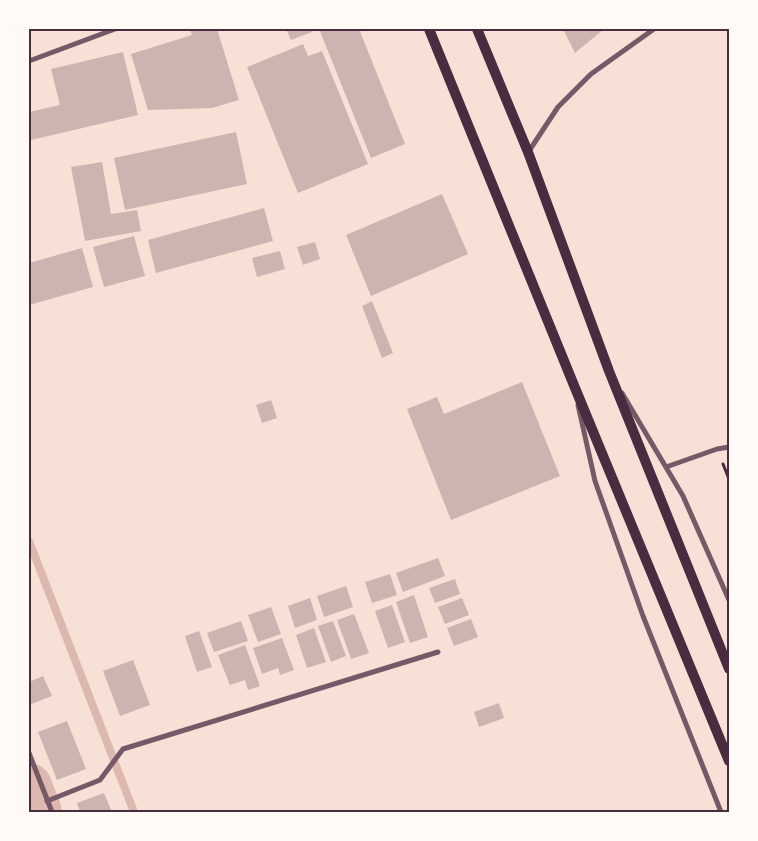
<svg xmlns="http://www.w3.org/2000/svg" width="758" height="841" viewBox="0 0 758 841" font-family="'Varela Round',sans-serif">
	<rect width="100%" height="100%" fill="#f7e1d7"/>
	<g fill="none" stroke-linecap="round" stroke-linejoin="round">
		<!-- stream -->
		<polyline stroke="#dcb8b0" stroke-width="8" points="29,541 134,812"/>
		<!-- river -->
		<polyline stroke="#dcb8b0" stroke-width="46" points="29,786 39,812"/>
	</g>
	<!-- building -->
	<g fill="#ccb4b1">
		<polygon points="190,29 217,29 239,100 212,108 148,110 131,54 192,35"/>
		<polygon points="286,29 310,29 312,32 291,40"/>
		<polygon points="319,29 359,29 405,144 371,158"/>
		<polygon points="563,29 604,29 575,53"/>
		<polygon points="303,44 308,56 322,51 368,164 298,193 247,67"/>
		<polygon points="123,52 138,115 31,140 29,129 29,112 60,105 51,69"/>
		<polygon points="236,132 247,184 125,210 114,158"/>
		<polygon points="102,162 111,214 137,210 141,231 85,241 71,167"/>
		<polygon points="442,194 468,254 371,296 346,235"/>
		<polygon points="264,208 273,241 156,273 148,240"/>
		<polygon points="134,236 145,276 104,287 93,247"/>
		<polygon points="315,242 320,259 303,265 297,247"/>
		<polygon points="82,248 93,287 29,305 29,263"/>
		<polygon points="280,251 285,269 257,277 252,258"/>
		<polygon points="372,301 393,353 382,358 362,306"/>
		<polygon points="522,382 560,476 451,520 407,409 437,397 444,414"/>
		<polygon points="271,400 277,418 262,423 256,405"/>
		<polygon points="438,558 445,576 403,592 396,573"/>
		<polygon points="390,574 397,595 372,603 365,582"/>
		<polygon points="455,579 460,594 435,603 429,588"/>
		<polygon points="346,586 353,607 324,617 317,596"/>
		<polygon points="414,595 428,637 410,643 396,602"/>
		<polygon points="310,598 317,620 295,628 288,606"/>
		<polygon points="462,598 469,615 445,624 438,607"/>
		<polygon points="392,605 405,642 388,648 375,611"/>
		<polygon points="271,607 281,634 258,642 248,615"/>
		<polygon points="354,614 369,653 351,659 337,620"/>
		<polygon points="471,619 478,637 454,646 447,628"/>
		<polygon points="241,621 248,641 214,652 207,633"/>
		<polygon points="333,621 346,656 331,662 318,626"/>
		<polygon points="314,628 326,662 307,668 296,635"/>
		<polygon points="199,631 212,667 197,672 185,636"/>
		<polygon points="282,638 294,670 280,675 278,668 262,674 253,648"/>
		<polygon points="245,645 260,686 248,690 245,680 230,685 218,655"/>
		<polygon points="133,660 150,705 120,716 103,671"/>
		<polygon points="43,676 52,696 29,705 29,682"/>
		<polygon points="499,703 504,718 479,727 474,712"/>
		<polygon points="67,721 86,769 57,780 38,732"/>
		<polygon points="104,793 112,812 80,812 77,803"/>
	</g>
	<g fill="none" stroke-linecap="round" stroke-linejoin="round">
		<!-- path -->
		<polyline stroke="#4a2c40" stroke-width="3" points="723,464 729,479"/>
		<!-- minor -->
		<g stroke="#755966" stroke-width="5">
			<polyline points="29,61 115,29"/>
			<polyline points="529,151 558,107 591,74 654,29"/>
			<polyline points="622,393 683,496 729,600"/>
			<polyline points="578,405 595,481 643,616 721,812"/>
			<polyline points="666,467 717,449 729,447"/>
			<polyline points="29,753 52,812"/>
			<polyline points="47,801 100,780 123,749 438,652"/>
		</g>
		<!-- secondary -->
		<g stroke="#4a2c40" stroke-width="10">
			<polyline points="429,29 573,383 729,761"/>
			<polyline points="477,29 528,152 609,371 729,669"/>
		</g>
	</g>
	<!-- border -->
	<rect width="758" height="841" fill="none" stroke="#fffaf5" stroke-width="60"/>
	<rect x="30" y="30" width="698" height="781" fill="none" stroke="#4a2c40" stroke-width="2"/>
</svg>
